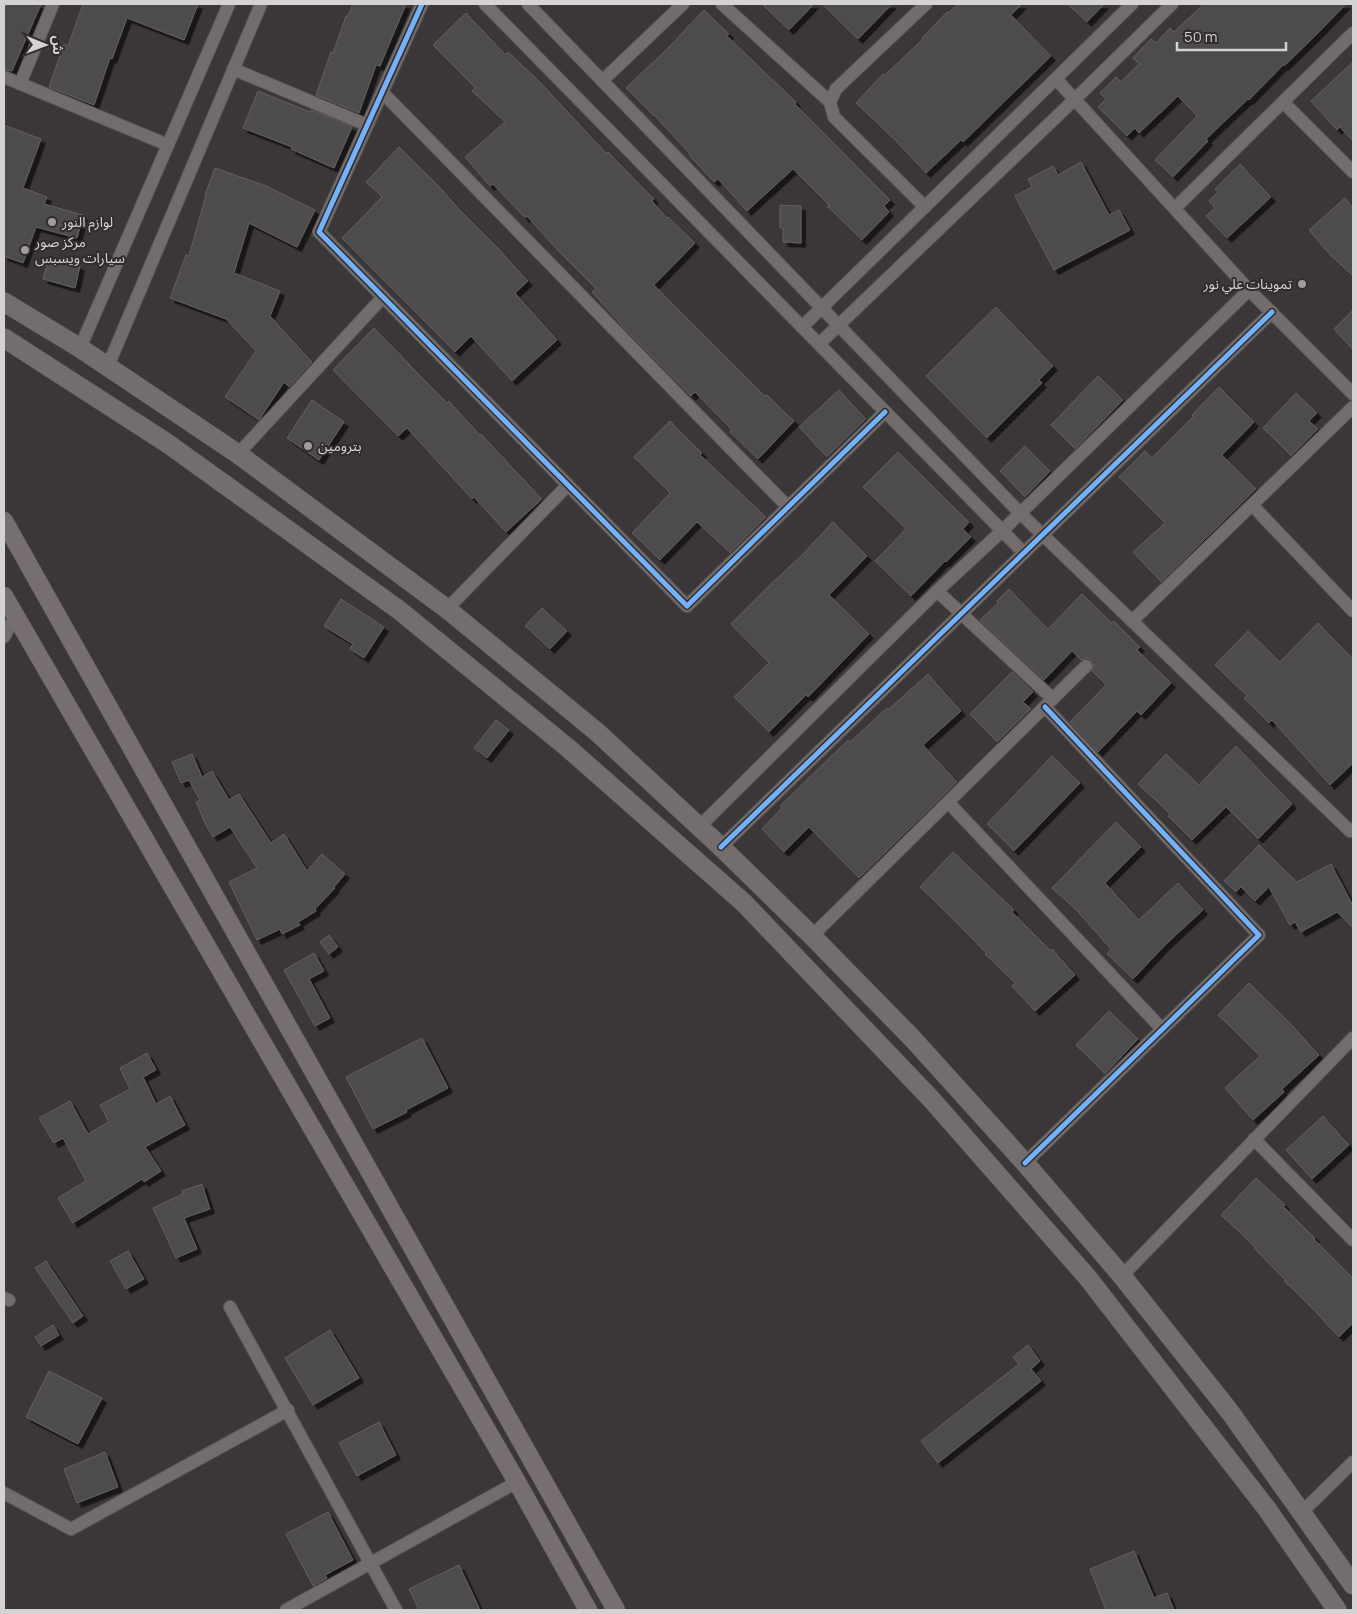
<svg xmlns="http://www.w3.org/2000/svg" width="1357" height="1614" viewBox="0 0 1357 1614" font-family="Manrope,'Noto Sans Arabic',sans-serif">
	<defs>
		<filter id="shadow"><feDropShadow dx="4.5" dy="4.5" stdDeviation="0" flood-color="#0009"/></filter>
	</defs>
	<rect width="100%" height="100%" fill="#3b3739"/>
	<!-- building -->
	<g fill="#4e4b4d" stroke="#625f61" filter="url(#shadow)">
		<polygon points="6,4 41,4 12,71 4,69 4,10"/>
		<polygon points="83,4 198,4 184,40 127,18 112,59 110,58 94,105 49,87 64,44 68,46"/>
		<polygon points="353,4 406,4 380,66 376,65 359,113 316,95 331,52 333,53 346,16 348,16"/>
		<polygon points="762,4 814,4 789,30"/>
		<polygon points="822,4 892,4 858,39"/>
		<polygon points="958,4 1022,4 1011,15 1051,56 963,142 961,140 926,173 895,140 856,103 883,74 885,75 923,39 922,38 947,12 948,13"/>
		<polygon points="1067,4 1104,4 1087,22"/>
		<polygon points="1204,4 1346,4 1316,35 1284,66 1283,65 1249,100 1248,99 1206,139 1208,141 1173,177 1155,160 1197,116 1178,96 1139,133 1135,128 1127,136 1098,107 1106,99 1100,93 1116,77 1121,82 1139,64 1133,58 1151,39 1156,43 1170,28 1174,32"/>
		<polygon points="704,10 729,34 727,36 796,102 795,104 890,200 884,206 889,212 862,240 827,206 830,206 793,169 747,211 718,179 714,182 689,155 690,154 654,115 654,116 626,88 667,49"/>
		<polygon points="466,13 506,55 508,52 540,82 606,153 608,152 654,199 652,201 667,218 668,217 695,243 654,285 765,396 767,395 794,421 758,459 730,432 732,430 695,392 691,396 627,331 592,292 596,289 561,254 527,216 525,218 493,184 490,186 465,157 505,122 472,91 475,88 433,45"/>
		<polygon points="1353,62 1353,141 1340,127 1337,130 1311,101"/>
		<polygon points="258,91 310,112 311,110 352,127 334,168 291,149 292,147 243,128"/>
		<polygon points="4,125 41,139 23,188 47,197 44,204 83,215 77,238 36,227 23,263 4,256"/>
		<polygon points="399,147 437,184 460,210 497,247 528,281 515,293 557,340 512,381 471,336 455,352 342,238 382,197 366,182"/>
		<polygon points="1081,162 1109,215 1119,210 1130,230 1054,270 1015,196 1032,187 1028,179 1053,166 1058,175"/>
		<polygon points="1240,164 1271,197 1227,238 1206,216 1215,208 1209,201 1218,192 1215,189"/>
		<polygon points="215,168 266,186 315,210 297,247 249,223 234,273 280,291 270,316 312,362 289,387 284,382 259,420 225,397 256,351 226,319 170,298 186,255 189,256 206,195 205,195"/>
		<polygon points="1345,198 1353,208 1353,276 1332,257 1309,230"/>
		<polygon points="780,205 801,206 801,243 783,242 783,228 780,228"/>
		<polygon points="49,258 80,266 75,288 43,279"/>
		<polygon points="996,307 1053,366 1039,380 1042,383 987,438 926,376"/>
		<polygon points="1353,310 1353,350 1334,329"/>
		<polygon points="374,328 447,403 449,401 480,435 481,434 542,499 506,532 474,497 472,499 407,428 398,436 333,370"/>
		<polygon points="1098,376 1123,400 1075,449 1051,425"/>
		<polygon points="1219,387 1254,422 1222,455 1256,489 1161,582 1133,552 1165,523 1119,477 1145,451 1152,458 1193,417 1192,415"/>
		<polygon points="839,390 866,419 827,457 799,427"/>
		<polygon points="1296,393 1317,413 1309,421 1318,429 1291,456 1263,428"/>
		<polygon points="312,400 344,422 319,460 287,438"/>
		<polygon points="670,421 702,453 700,455 766,517 730,553 697,522 660,560 632,533 670,493 634,457"/>
		<polygon points="1025,446 1050,471 1025,497 1000,471"/>
		<polygon points="898,452 969,522 963,529 971,537 946,562 945,561 911,596 875,561 906,529 863,487"/>
		<polygon points="833,522 867,556 829,595 869,634 808,697 806,695 769,732 734,697 769,663 731,624 771,584 801,556"/>
		<polygon points="1009,589 1048,629 1082,594 1112,623 1114,621 1140,647 1137,650 1171,683 1141,715 1137,711 1098,752 1070,722 1106,685 1092,671 1094,664 1092,661 1088,658 1081,660 1072,651 1044,680 980,620 998,603 997,601"/>
		<polygon points="341,599 384,627 364,658 350,649 353,644 324,626"/>
		<polygon points="542,608 567,631 550,649 525,626"/>
		<polygon points="1318,623 1353,659 1353,763 1330,785 1272,720 1269,723 1244,698 1247,696 1215,665 1248,631 1280,662"/>
		<polygon points="1012,672 1033,692 1023,702 1031,709 997,742 970,714"/>
		<polygon points="928,674 961,711 923,745 957,782 859,878 809,827 784,852 762,829 782,808 780,806 848,740 850,742 887,708 889,709"/>
		<polygon points="496,720 509,730 487,758 474,748"/>
		<polygon points="1236,746 1292,804 1258,839 1226,807 1192,840 1168,816 1170,814 1138,784 1166,754 1199,785"/>
		<polygon points="192,754 202,777 212,771 229,800 239,794 271,843 284,834 307,871 322,854 345,874 334,887 335,888 315,909 316,911 298,922 300,925 282,934 280,929 257,940 229,882 257,868 230,827 213,837 207,827 196,802 200,800 189,780 181,783 172,762"/>
		<polygon points="1052,756 1080,783 1014,851 987,824"/>
		<polygon points="1116,822 1141,847 1105,883 1139,920 1178,883 1203,910 1165,945 1133,979 1107,954 1111,949 1078,912 1052,888"/>
		<polygon points="1259,845 1297,882 1331,864 1353,906 1353,928 1337,912 1301,932 1295,922 1290,925 1269,887 1255,901 1241,887 1236,892 1224,881"/>
		<polygon points="953,852 1014,910 1012,912 1051,951 1052,949 1075,975 1035,1011 1012,986 1015,983 985,954 986,953 955,921 920,887"/>
		<polygon points="329,935 338,947 329,954 320,942"/>
		<polygon points="314,953 324,971 309,979 330,1018 315,1026 284,970"/>
		<polygon points="1249,983 1291,1024 1319,1055 1282,1089 1284,1092 1253,1120 1225,1088 1260,1056 1218,1015"/>
		<polygon points="1109,1011 1138,1039 1105,1074 1076,1045"/>
		<polygon points="422,1038 448,1088 406,1110 407,1112 373,1129 346,1077"/>
		<polygon points="147,1053 156,1070 143,1077 156,1104 170,1096 185,1125 145,1147 161,1171 144,1182 142,1179 73,1223 58,1198 86,1181 63,1138 54,1143 39,1118 70,1101 88,1134 109,1122 100,1105 130,1089 120,1068"/>
		<polygon points="1323,1116 1349,1145 1312,1179 1286,1150"/>
		<polygon points="1256,1178 1285,1205 1283,1206 1315,1238 1314,1239 1353,1278 1353,1323 1339,1337 1307,1303 1284,1281 1285,1280 1254,1248 1255,1247 1221,1215"/>
		<polygon points="202,1184 210,1209 184,1218 197,1249 176,1258 153,1208 183,1194 182,1191"/>
		<polygon points="128,1251 144,1279 126,1289 110,1261"/>
		<polygon points="46,1261 83,1316 73,1323 35,1268"/>
		<polygon points="53,1325 59,1335 41,1346 35,1337"/>
		<polygon points="330,1330 359,1378 313,1405 285,1358"/>
		<polygon points="1028,1345 1040,1361 1031,1369 1041,1381 938,1463 921,1441 1019,1364 1013,1357"/>
		<polygon points="49,1371 102,1398 78,1444 26,1417"/>
		<polygon points="379,1422 396,1455 357,1476 339,1443"/>
		<polygon points="105,1452 118,1487 77,1503 64,1469"/>
		<polygon points="328,1512 353,1560 325,1575 327,1578 313,1586 286,1534"/>
		<polygon points="1134,1551 1154,1598 1167,1593 1174,1610 1106,1610 1090,1569"/>
		<polygon points="459,1565 480,1610 419,1610 409,1589"/>
	</g>
	<g fill="none" stroke-linecap="round" stroke-linejoin="round">
		<!-- street casing -->
		<g stroke="#565455" stroke-width="14">
			<g id="street">
				<polyline points="422,4 319,232 687,606 885,412"/>
				<polyline points="485,4 1024,553"/>
				<polyline points="528,4 1020,513 1132,621"/>
				<polyline points="722,4 830,102"/>
				<polyline points="233,69 367,125"/>
				<polyline points="4,77 168,145"/>
				<polyline points="1056,79 1249,290 1353,394"/>
				<polyline points="602,81 683,4"/>
				<polyline points="20,84 53,4"/>
				<polyline points="382,92 787,506"/>
				<polyline points="1283,102 1353,172"/>
				<polyline points="925,207 834,117 830,102 836,89 926,4"/>
				<polyline points="1175,208 1353,33"/>
				<polyline points="802,327 1132,4"/>
				<polyline points="819,344 1075,99 1172,4"/>
				<polyline points="80,348 229,4"/>
				<polyline points="108,366 261,4"/>
				<polyline points="1353,407 1132,621 1350,831 1353,829"/>
				<polyline points="238,454 383,297"/>
				<polyline points="1252,505 1353,611"/>
				<polyline points="937,591 1053,699"/>
				<polyline points="447,609 568,485"/>
				<polyline points="4,637 15,616"/>
				<polyline points="948,802 1162,1029"/>
				<polyline points="700,826 937,591 1002,531 1249,290"/>
				<polyline points="721,847 1272,312"/>
				<polyline points="812,936 1086,666"/>
				<polyline points="1254,1139 1353,1240"/>
				<polyline points="1025,1163 1259,935 1045,707"/>
				<polyline points="1122,1276 1353,1038"/>
				<polyline points="4,1298 9,1300"/>
				<polyline points="230,1307 396,1610"/>
				<polyline points="4,1493 71,1529 288,1410"/>
				<polyline points="1302,1512 1353,1462"/>
				<polyline points="286,1610 517,1482"/>
			</g>
		</g>
		<!-- secondary casing -->
		<g stroke="#565455" stroke-width="19">
			<g id="secondary">
				<polyline points="4,521 616,1610"/>
				<polyline points="4,596 517,1482 588,1610"/>
			</g>
		</g>
		<!-- primary casing -->
		<g stroke="#565455" stroke-width="20">
			<g id="primary">
				<polyline points="4,302 80,348 238,454 447,609 597,732 721,847 812,936 912,1038 1025,1163 1122,1276 1230,1412 1353,1585"/>
				<polyline points="4,338 167,443 399,610 568,748 744,903 932,1100 1088,1278 1267,1509 1337,1610"/>
			</g>
		</g>
		<!-- street -->
		<use href="#street" stroke="#726d6c" stroke-width="12"/>
		<!-- secondary -->
		<use href="#secondary" stroke="#766e6f" stroke-width="18"/>
		<!-- primary -->
		<use href="#primary" stroke="#736d6d" stroke-width="19"/>
		<!-- cycleway casing -->
		<g stroke="#312c2e" stroke-width="8">
			<g id="cycleway">
				<polyline points="422,4 319,232 687,606 885,412"/>
				<polyline points="721,847 1272,312"/>
				<polyline points="1025,1163 1259,935 1045,707"/>
			</g>
		</g>
		<!-- cycleway -->
		<use href="#cycleway" stroke="#73b2f8" stroke-width="5"/>
	</g>
	<!-- markers -->
	<g fill="#9f9c9d" stroke="#312c2e" stroke-width="2">
		<circle cx="52" cy="222" r="5"/>
		<circle cx="25" cy="250" r="5"/>
		<circle cx="1302" cy="284" r="5"/>
		<circle cx="308" cy="446" r="5"/>
	</g>
	<g text-anchor="middle" stroke-width="4" stroke-linejoin="round" paint-order="stroke">
		<!-- poi labels -->
		<g font-size="14" fill="#d5d2d3" stroke="#312c2e" text-anchor="start">
			<text x="62" y="227">لوازم النور</text>
			<text x="35" y="247">مركز صور<tspan x="35" dy="16">سيارات ويسبس</tspan></text>
			<text x="1292" y="289" text-anchor="end">تموينات علي نور</text>
			<text x="318" y="451">بترومين</text>
		</g>
	</g>
	<!-- border -->
	<rect width="1357" height="1614" fill="none" stroke="#d5d2d3" stroke-width="10"/>
	<!-- north arrow -->
	<g transform="translate(45 45) rotate(91)" stroke="#312c2e" stroke-width="4" paint-order="stroke">
	<path d="M0-4L9 19L0 12L-9 19Z" fill="#d5d2d3"/>
	<text y="-8" font-size="14" font-weight="bold" text-anchor="middle" fill="#d5d2d3">ش</text>
	</g>
	<!-- scale -->
	<path d="M1177 42v8h109v-8" fill="none" stroke="#d5d2d3" stroke-width="2.5"/>
	<text x="1184" y="42" font-size="15" fill="#d5d2d3" stroke="#312c2e" stroke-width="4" paint-order="stroke">50 m</text>
</svg>
